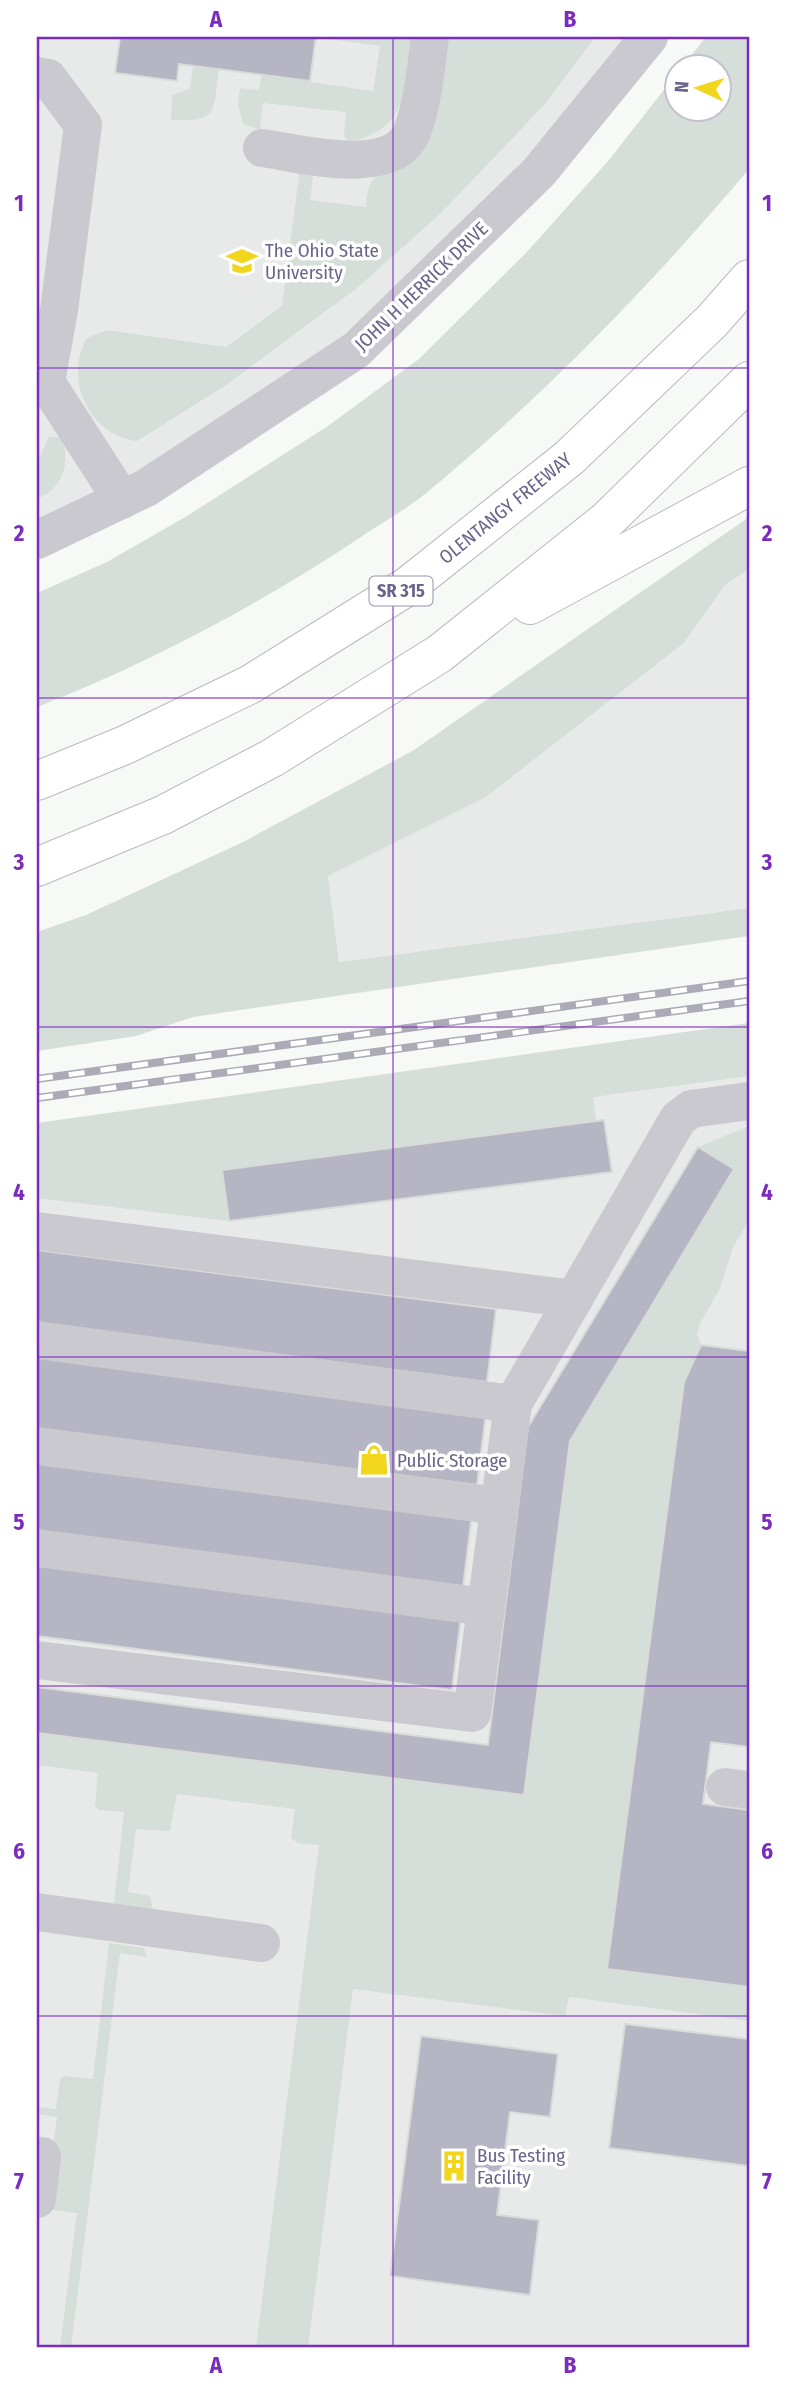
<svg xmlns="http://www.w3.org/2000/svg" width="786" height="2384" viewBox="0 0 786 2384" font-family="'Fira Sans Condensed',sans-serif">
	<rect width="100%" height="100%" fill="#f7f9f6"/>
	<!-- built -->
	<g fill="#e8eae9">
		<polygon points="37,37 649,37 356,350 37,540"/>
		<polygon points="749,569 749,908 339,962 328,876 486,797 684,643 725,585"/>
		<polygon points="749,1023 749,2347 37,2347 37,1179"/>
	</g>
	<!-- green -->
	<g fill="#d5ded8">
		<path d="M316,37H412C404,88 410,130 348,142L344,136L346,112L263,103L260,130L243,124L238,105L240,88L259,90L261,75L373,91L380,46Z"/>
		<path d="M445,37H595L545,104L440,214L357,288L226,385L137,441C89,435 63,379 87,338L107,330L226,347L282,306L300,168L313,177L310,200L366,207C368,190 367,180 384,172Z"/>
		<path d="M706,37H749V169C651,285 543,397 425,494C404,511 378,525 355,541C256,606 148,664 37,707V593L107,562L187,516L328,426L419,359L526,253L609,160L677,73L678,108H720V66H683Z"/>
		<path d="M193,66L219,69C213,112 219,122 171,120L172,95L190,89Z"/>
		<path d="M49,437H62C70,464 64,487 37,499V463Z"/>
		<polygon points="749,517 749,569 725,585 684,643 486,797 328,876 339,962 749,908 749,936 193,1017 136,1036 37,1051 37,932 86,915 243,842 414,750"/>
		<polygon points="749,1023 749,1076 593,1097 596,1121 222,1170 229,1221 37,1198 37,1123"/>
		<polygon points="749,1126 749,1221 733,1247 720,1288 700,1324 697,1334 701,1345 684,1382 608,1969 749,1987 749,2021 569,1997 565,2016 353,1989 308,2347 256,2347 319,1845 298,1843 291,1838 295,1809 177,1794 170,1831 136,1829 128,1892 150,1896 153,1909 120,1909 114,1903 124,1812 99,1810 95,1805 98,1773 37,1765 37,1733 524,1795 570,1441 733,1169 698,1147"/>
		<polygon points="109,1943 144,1948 147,1957 120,1953 71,2347 60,2347 77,2213 45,2209 57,2117 37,2114 37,2107 56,2109 60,2079 64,2076 93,2079"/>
	</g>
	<!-- building -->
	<g fill="#b5b5c3" stroke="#d9dbd8" stroke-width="2">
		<polygon points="120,37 316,37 310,81 179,64 177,81 115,73"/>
		<polygon points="604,1120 612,1172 229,1221 222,1170"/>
		<polygon points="698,1147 734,1169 570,1441 524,1795 37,1733 37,1687 488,1745 528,1427"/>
		<polygon points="37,1250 496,1309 487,1382 37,1324"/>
		<polygon points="701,1345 749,1351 749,1747 711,1742 703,1804 749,1810 749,1987 607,1969 684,1382"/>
		<polygon points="37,1355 486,1413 477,1485 37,1429"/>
		<polygon points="37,1459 472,1514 463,1587 37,1532"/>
		<polygon points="37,1563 461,1617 452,1690 37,1636"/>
		<polygon points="625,2024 749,2039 749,2166 609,2148"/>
		<polygon points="421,2036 558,2054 550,2117 510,2112 497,2215 539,2220 530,2295 390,2276"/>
	</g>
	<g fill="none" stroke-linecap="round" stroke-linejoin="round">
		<!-- highway casing -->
		<g stroke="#bab9c0" stroke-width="40">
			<g id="highway">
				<polyline points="530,605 749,486"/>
				<polyline points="37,781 125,745 251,684 408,586 569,458 712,321 749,279"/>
				<polyline points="37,867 163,815 272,758 439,654 606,521 749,381"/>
			</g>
		</g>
		<!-- minor -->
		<g stroke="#cac9d0" stroke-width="38">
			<polyline points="37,76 48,78 83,125 59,310 46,382 122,500"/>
			<path d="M262,148C299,153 393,179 412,132C423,102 426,68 430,37"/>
			<polyline points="37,540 146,488 356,350 539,172 649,37"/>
			<polyline points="37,1231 574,1299"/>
			<polyline points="37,1340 513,1404"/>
			<polyline points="37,1446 499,1506"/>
			<polyline points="37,1548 486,1607"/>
			<polyline points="37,1660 472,1713 513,1404 678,1119 691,1109 749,1101"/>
			<polyline points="725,1787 749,1790"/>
			<polyline points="37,1912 261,1943"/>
			<polyline points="37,2199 42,2156"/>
		</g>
		<!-- highway -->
		<use href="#highway" stroke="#fff" stroke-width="38"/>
		<!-- rail casing -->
		<g stroke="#abaab6" stroke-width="8">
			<g id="rail">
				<polyline points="37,1079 749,981"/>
				<polyline points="37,1098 749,1001"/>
			</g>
		</g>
		<!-- rail -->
		<use href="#rail" stroke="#fff" stroke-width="5" stroke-dasharray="16" stroke-linecap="butt"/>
	</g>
	<!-- grid -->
	<path fill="none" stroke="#7b2cbf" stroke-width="2" stroke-opacity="0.55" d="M393,37V2347M37,368H749M37,698H749M37,1027H749M37,1357H749M37,1686H749M37,2016H749"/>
	<!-- icons -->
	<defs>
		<g id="university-bare" transform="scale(2.415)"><path d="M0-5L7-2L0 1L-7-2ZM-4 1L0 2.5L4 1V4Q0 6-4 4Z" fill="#f2d51d" stroke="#fff" stroke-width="2.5" paint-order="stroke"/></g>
		<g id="shop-bare" transform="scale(2.415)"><path d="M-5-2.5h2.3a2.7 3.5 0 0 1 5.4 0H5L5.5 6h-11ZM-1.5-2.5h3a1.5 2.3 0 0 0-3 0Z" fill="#f2d51d" stroke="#fff" stroke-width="2.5" paint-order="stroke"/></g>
		<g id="building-bare" transform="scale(2.415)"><path d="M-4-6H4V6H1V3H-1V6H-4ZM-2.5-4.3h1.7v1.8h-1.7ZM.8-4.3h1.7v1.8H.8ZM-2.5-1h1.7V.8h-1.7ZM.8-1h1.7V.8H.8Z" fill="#f2d51d" stroke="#fff" stroke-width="2.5" paint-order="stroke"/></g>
	</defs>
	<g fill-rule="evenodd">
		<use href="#university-bare" x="242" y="261"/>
		<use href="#shop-bare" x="374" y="1460"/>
		<use href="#building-bare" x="454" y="2166"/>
	</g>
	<g text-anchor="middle" stroke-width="7" stroke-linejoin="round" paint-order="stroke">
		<!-- shield labels -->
		<rect fill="#fff" stroke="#9593ad" stroke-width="2" x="369.5" y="576.5" width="63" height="29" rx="5"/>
		<g font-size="18" font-weight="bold" fill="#68658a">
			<text x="401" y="597">SR 315</text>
		</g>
		<!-- poi labels -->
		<g font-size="19" fill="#68658a" stroke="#fff" text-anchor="start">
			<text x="265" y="257">The Ohio State<tspan x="265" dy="22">University</tspan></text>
			<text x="397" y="1467">Public Storage</text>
			<text x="477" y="2162">Bus Testing<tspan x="477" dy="22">Facility</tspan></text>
		</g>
		<!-- street labels -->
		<g font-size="19" fill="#68658a" stroke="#fff">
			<text transform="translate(421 286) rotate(-44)" y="7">JOHN H HERRICK DRIVE</text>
			<text transform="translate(505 508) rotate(-39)" y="7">OLENTANGY FREEWAY</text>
		</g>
	</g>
	<!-- border -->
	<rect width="786" height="2384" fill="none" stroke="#ffffff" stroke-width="77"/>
	<!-- north arrow -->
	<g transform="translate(698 88) rotate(274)"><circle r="33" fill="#ffffff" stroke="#c3c1d0" stroke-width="2"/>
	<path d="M0-5L12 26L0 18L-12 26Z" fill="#f2d51d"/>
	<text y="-10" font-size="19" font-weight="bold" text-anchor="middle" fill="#68658a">N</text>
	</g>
	<rect x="38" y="38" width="710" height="2308" fill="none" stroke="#7b2cbf" stroke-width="2.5"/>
	<g font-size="23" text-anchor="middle" font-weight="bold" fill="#7b2cbf">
		<text x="216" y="27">A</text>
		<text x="570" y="27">B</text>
		<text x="19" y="211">1</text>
		<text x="767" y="211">1</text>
		<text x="19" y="541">2</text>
		<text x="767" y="541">2</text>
		<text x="19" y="870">3</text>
		<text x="767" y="870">3</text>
		<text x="19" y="1200">4</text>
		<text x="767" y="1200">4</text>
		<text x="19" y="1530">5</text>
		<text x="767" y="1530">5</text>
		<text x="19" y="1859">6</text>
		<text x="767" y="1859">6</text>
		<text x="19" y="2189">7</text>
		<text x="767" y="2189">7</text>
		<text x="216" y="2373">A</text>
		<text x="570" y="2373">B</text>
	</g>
</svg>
